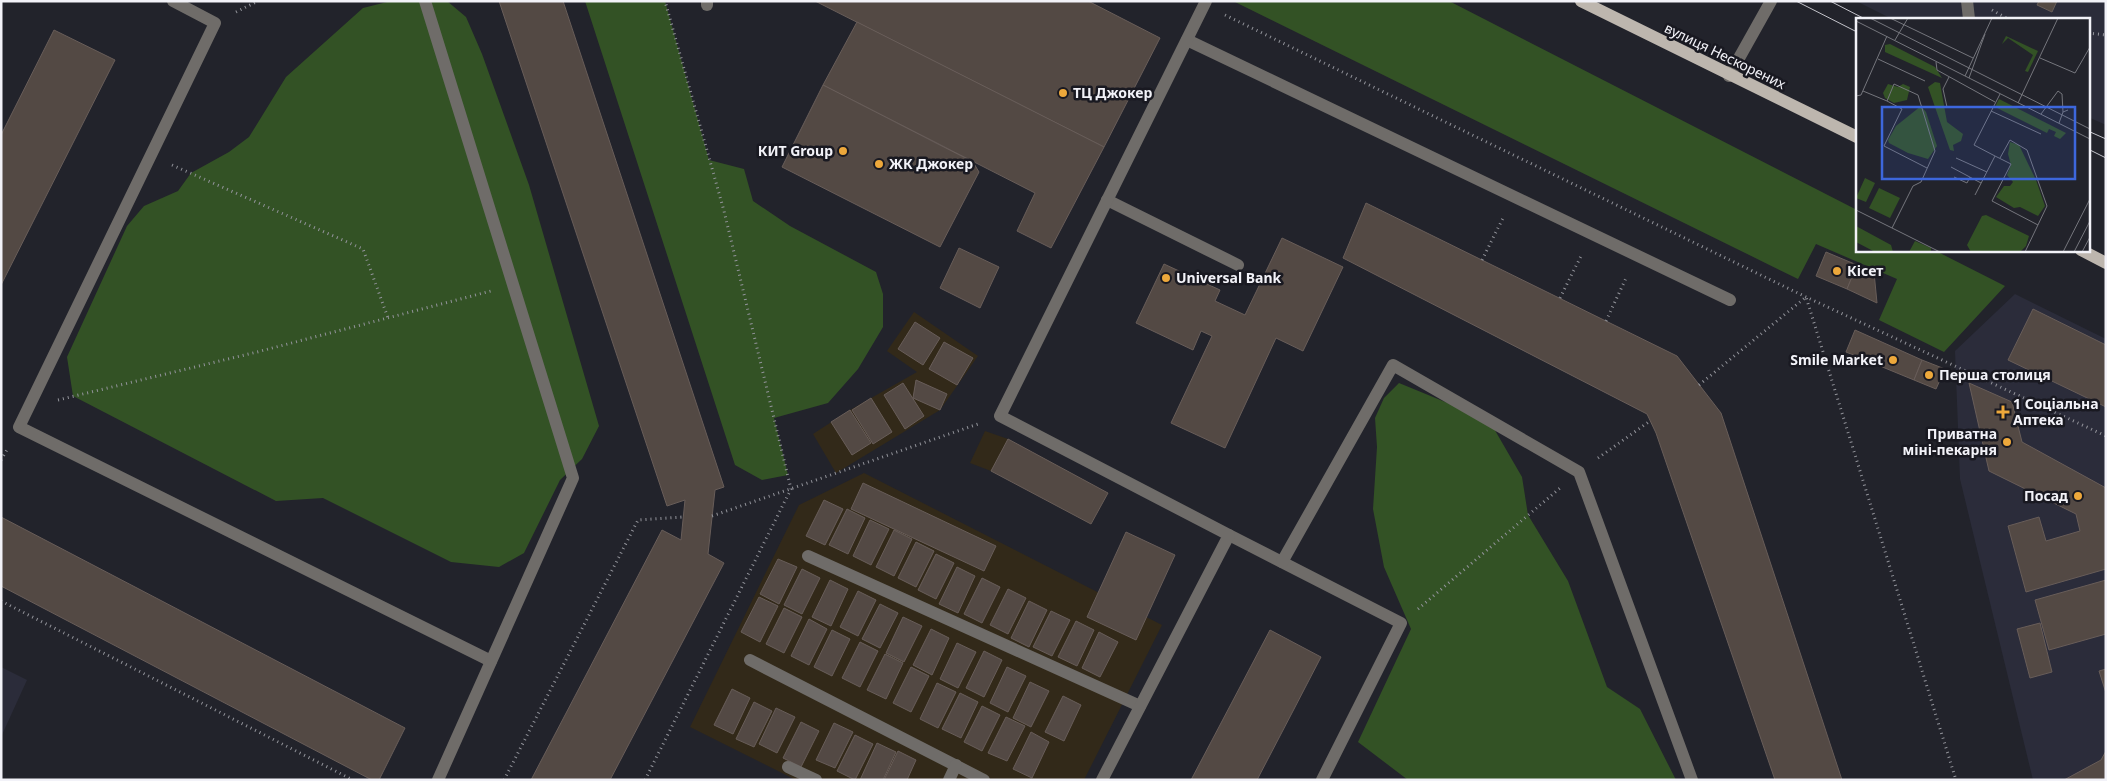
<svg xmlns="http://www.w3.org/2000/svg" width="2107" height="781" viewBox="0 0 2107 781" font-family="'Noto Sans',sans-serif">
	<rect width="100%" height="100%" fill="#22232b"/>
	<!-- built -->
	<g fill="#2b2c3a">
		<polygon points="1856,1 2106,1 2106,125 2088,117 2088,19 1892,19"/>
		<polygon points="2015,294 2106,339 2106,780 2033,780 1960,479 1955,351"/>
		<polygon points="1,667 27,680 1,737"/>
	</g>
	<!-- industrial -->
	<g fill="#322919">
		<polygon points="914,312 978,356 940,410 836,473 813,434 850,410 917,372 887,351"/>
		<polygon points="985,431 1008,439 1108,493 1091,524 991,471 970,463"/>
		<polygon points="864,473 1162,625 1084,780 796,780 690,727 799,505"/>
	</g>
	<!-- green -->
	<g fill="#335225">
		<polygon points="391,1 447,1 466,17 482,54 529,185 599,426 582,459 560,480 524,553 499,567 451,562 323,498 276,501 73,396 67,357 127,226 144,206 178,191 191,173 229,152 249,137 286,77 363,8"/>
		<polygon points="585,1 665,1 709,160 744,169 753,201 790,226 876,272 883,294 883,327 858,369 828,403 774,418 788,475 762,480 735,465"/>
		<polygon points="1233,1 1449,1 1857,210 1857,250 1934,250 2005,286 1944,352 1879,320 1897,279 1816,244 1798,279"/>
		<polygon points="1399,383 1489,420 1522,477 1528,515 1568,581 1607,687 1640,709 1676,780 1408,780 1358,742 1411,629 1384,567 1373,509 1377,447 1375,418 1384,398"/>
	</g>
	<!-- building -->
	<g fill="#534944" stroke="#685d59">
		<polygon points="499,1 563,1 724,487 715,490 708,554 724,563 610,780 531,780 662,530 681,540 685,500 667,506"/>
		<polygon points="815,1 1088,1 1160,38 1104,147"/>
		<polygon points="2039,1 2057,1 2052,12 2037,5"/>
		<polygon points="857,22 1104,147 1051,248 1017,231 1035,193 823,85"/>
		<polygon points="54,30 115,60 1,285 1,135"/>
		<polygon points="823,85 973,162 979,172 940,247 782,167"/>
		<polygon points="1366,203 1677,356 1721,413 1842,780 1775,780 1656,433 1647,414 1343,258"/>
		<polygon points="1282,238 1343,267 1303,351 1276,338 1225,448 1171,423 1212,336 1201,331 1193,350 1136,323 1164,264 1220,290 1215,301 1245,315"/>
		<polygon points="959,248 999,267 980,308 940,288"/>
		<polygon points="1826,252 1857,265 1847,289 1816,276"/>
		<polygon points="1857,265 1874,272 1877,303 1847,289"/>
		<polygon points="2033,309 2106,345 2106,407 2008,360"/>
		<polygon points="915,322 940,338 923,365 898,349"/>
		<polygon points="1855,330 1922,360 1914,380 1846,352"/>
		<polygon points="944,342 973,358 957,385 929,369"/>
		<polygon points="1922,360 1945,369 1936,389 1914,380"/>
		<polygon points="916,380 947,394 940,410 913,398"/>
		<polygon points="903,383 924,416 905,429 884,395"/>
		<polygon points="1969,383 2012,402 2022,442 2106,488 2106,569 2026,592 2008,526 2039,517 2046,541 2080,531 2076,514 1989,471"/>
		<polygon points="871,398 892,432 873,444 852,410"/>
		<polygon points="850,410 871,443 852,455 831,422"/>
		<polygon points="1008,439 1108,493 1091,524 991,471"/>
		<polygon points="863,483 996,546 984,571 851,509"/>
		<polygon points="824,500 843,509 825,545 806,536"/>
		<polygon points="847,509 865,518 848,554 829,545"/>
		<polygon points="1,517 405,728 379,780 372,780 1,586"/>
		<polygon points="870,520 889,529 871,565 853,556"/>
		<polygon points="894,530 912,539 894,576 876,567"/>
		<polygon points="1126,532 1175,555 1136,640 1087,617"/>
		<polygon points="916,542 934,551 916,587 898,578"/>
		<polygon points="936,554 954,563 936,599 918,590"/>
		<polygon points="778,559 797,567 779,604 760,594"/>
		<polygon points="957,567 975,576 958,613 939,604"/>
		<polygon points="802,569 820,578 802,614 784,605"/>
		<polygon points="982,578 1000,587 982,623 964,614"/>
		<polygon points="830,580 848,589 831,626 812,617"/>
		<polygon points="2106,580 2106,634 2049,650 2035,600"/>
		<polygon points="1008,589 1026,598 1008,634 990,625"/>
		<polygon points="858,591 876,600 858,636 840,627"/>
		<polygon points="759,597 778,606 760,642 741,632"/>
		<polygon points="1029,601 1047,610 1029,647 1011,638"/>
		<polygon points="880,604 898,613 880,648 862,639"/>
		<polygon points="784,608 802,617 784,653 766,644"/>
		<polygon points="1051,611 1070,620 1052,656 1033,647"/>
		<polygon points="903,617 922,626 904,662 886,653"/>
		<polygon points="809,619 827,629 809,665 791,656"/>
		<polygon points="1076,621 1094,630 1077,666 1058,657"/>
		<polygon points="2040,623 2052,672 2030,678 2017,629"/>
		<polygon points="931,629 949,638 932,675 913,665"/>
		<polygon points="832,630 850,639 832,676 814,667"/>
		<polygon points="1270,630 1321,657 1293,711 1257,780 1191,780"/>
		<polygon points="1099,632 1118,642 1100,677 1082,668"/>
		<polygon points="860,642 878,651 860,687 842,678"/>
		<polygon points="957,643 976,652 958,688 940,679"/>
		<polygon points="984,651 1002,660 984,697 966,688"/>
		<polygon points="885,654 903,663 886,699 867,690"/>
		<polygon points="911,667 929,676 911,712 893,703"/>
		<polygon points="1007,667 1026,676 1008,712 990,703"/>
		<polygon points="2106,669 2106,693 2099,671"/>
		<polygon points="1030,682 1049,691 1031,727 1013,718"/>
		<polygon points="937,683 956,692 938,728 920,719"/>
		<polygon points="732,689 750,698 733,734 714,725"/>
		<polygon points="960,693 978,702 961,738 942,729"/>
		<polygon points="1063,696 1081,705 1064,741 1045,732"/>
		<polygon points="754,702 772,711 754,747 736,739"/>
		<polygon points="982,706 1000,715 982,751 964,742"/>
		<polygon points="776,708 795,717 777,753 759,744"/>
		<polygon points="1006,717 1025,726 1007,761 988,753"/>
		<polygon points="801,722 819,731 801,767 783,758"/>
		<polygon points="834,723 853,732 835,768 816,760"/>
		<polygon points="1031,732 1049,742 1032,778 1013,769"/>
		<polygon points="855,735 873,744 855,780 837,771"/>
		<polygon points="877,743 896,752 883,780 860,780"/>
		<polygon points="898,751 916,760 907,780 884,780"/>
		<polygon points="2106,751 2106,780 2064,780 2101,760"/>
	</g>
	<g fill="none" stroke-linecap="round" stroke-linejoin="round">
		<!-- path -->
		<g stroke="#93949b" stroke-width="3" stroke-dasharray="1 4" stroke-linecap="butt">
			<polyline points="1992,10 2008,19"/>
			<polyline points="236,12 258,1"/>
			<polyline points="1225,15 1806,297 2106,436"/>
			<polyline points="2088,33 2106,35"/>
			<polyline points="172,165 363,249 388,318"/>
			<polyline points="1482,260 1503,218"/>
			<polyline points="1560,298 1582,254"/>
			<polyline points="1606,321 1627,276"/>
			<polyline points="1699,385 1806,297 1956,780"/>
			<polyline points="58,400 257,352 491,291"/>
			<polyline points="1598,458 1650,421"/>
			<polyline points="1,460 8,448"/>
			<polyline points="712,516 978,424"/>
			<polyline points="1,601 353,780"/>
			<polyline points="1418,609 1560,488"/>
			<polyline points="504,780 638,520 683,517"/>
			<polyline points="645,780 791,489 724,211 665,1"/>
		</g>
		<!-- lane -->
		<g stroke="#6f6c69" stroke-width="12">
			<polyline points="173,1 215,23 19,427 491,661"/>
			<polyline points="425,1 573,478 438,780"/>
			<polyline points="707,1 707,5"/>
			<polyline points="1967,1 1969,19"/>
			<polyline points="1187,40 1730,300"/>
			<polyline points="1729,76 1771,1"/>
			<polyline points="1107,200 1238,265"/>
			<polyline points="1229,535 1401,623 1322,780"/>
			<polyline points="808,556 1140,706"/>
			<polyline points="1282,562 1393,365 1579,472 1692,780"/>
			<polyline points="750,660 984,780"/>
			<polyline points="788,767 816,780"/>
			<polyline points="949,780 956,765"/>
			<polyline points="1102,780 1229,535 1000,416 1206,1"/>
		</g>
		<!-- primary -->
		<g stroke="#bdb6ae" stroke-width="12">
			<polyline points="1581,1 1857,137"/>
			<polyline points="2081,250 2106,263"/>
		</g>
		<!-- tram -->
		<g stroke="#c4c4cb" stroke-width="1">
			<polyline points="1796,1 1857,32"/>
			<polyline points="1830,1 1865,19"/>
			<polyline points="2088,131 2106,139"/>
			<polyline points="2088,149 2106,158"/>
		</g>
	</g>
	<!-- markers -->
	<g fill="#eda83b" stroke="#191921" stroke-width="2">
		<circle cx="1063" cy="93" r="5"/>
		<circle cx="843" cy="151" r="5"/>
		<circle cx="879" cy="164" r="5"/>
		<circle cx="1837" cy="271" r="5"/>
		<circle cx="1166" cy="278" r="5"/>
		<circle cx="1893" cy="360" r="5"/>
		<circle cx="1929" cy="375" r="5"/>
		<path d="M2000.5 404.5h5v5h5v5h-5v5h-5v-5h-5v-5h5z"/>
		<circle cx="2007" cy="442" r="5"/>
		<circle cx="2078" cy="496" r="5"/>
	</g>
	<g text-anchor="middle" stroke-width="5" stroke-linejoin="round" paint-order="stroke">
		<!-- street labels -->
		<g font-size="14" fill="#f2f2f8" stroke="#191921">
			<text transform="translate(1725 56) rotate(26)" y="5">вулиця Нескорених</text>
		</g>
		<!-- poi labels -->
		<g font-size="14" font-weight="bold" fill="#f2f2f8" stroke="#191921" text-anchor="start">
			<text x="1073" y="98">ТЦ Джокер</text>
			<text x="833" y="156" text-anchor="end">КИТ Group</text>
			<text x="889" y="169">ЖК Джокер</text>
			<text x="1847" y="276">Кісет</text>
			<text x="1176" y="283">Universal Bank</text>
			<text x="1883" y="365" text-anchor="end">Smile Market</text>
			<text x="1939" y="380">Перша столиця</text>
			<text x="2013" y="409">1 Соціальна<tspan x="2013" dy="16">Аптека</tspan></text>
			<text x="1997" y="439" text-anchor="end">Приватна<tspan x="1997" dy="16">міні-пекарня</tspan></text>
			<text x="2068" y="501" text-anchor="end">Посад</text>
		</g>
	</g>
	<!-- overview -->
	<g transform="translate(1856 18)">
		<rect width="234" height="234" fill="#22232b"/>
		<path d="M150,18L182,33L172,54L169,53L177,37L152,20L146,26ZM34,26L79,49L86,60L29,34V27ZM79,64L84,65L91,104L107,116L105,123L97,127L98,133L94,132L72,69ZM32,66L42,69L47,66L54,69L51,82L38,85L29,80L27,75ZM143,81L210,115L204,121L198,118L200,114L193,111L191,115L139,89ZM65,88L70,94L81,128L72,141L52,135L33,125L32,122L40,108ZM154,124L163,127L180,162L189,188L182,198L164,189L158,190L140,179L148,168H154L157,164L151,157L155,147L152,136ZM9,160L19,165L10,184L0,180ZM23,170L44,180L34,200L13,190ZM130,197L173,218L170,228L164,234H115L111,227L126,198ZM0,208L35,227L37,234H19L0,224ZM59,223L75,230V234H53Z" fill="#335225"/>
		<path fill="none" stroke="#75767d" stroke-width="1" d="M14,0L234,111M34,0L117,40M0,3L234,121M39,22L52,0M184,40L219,55L234,29M22,41L69,63M80,44L81,52L139,84M109,58L136,0M113,60L129,16M7,73L31,83L38,66L62,77L79,133L65,164L57,168L36,210M0,78L5,77L31,18M31,83L46,91L28,128L71,150M162,85L202,0M91,89L87,71L93,59M135,93L185,116M185,96L202,73L206,76L207,94M203,105L207,94L212,92M139,138L155,146L136,183L182,207M100,140L131,154M144,140L154,122L171,132L191,188L169,234M95,149L125,165M98,159L111,165L114,159M119,177L139,138L118,127L144,76M0,192L84,234M207,234L234,181M218,234L234,203M226,234L234,219"/>
		<path fill="#3d67dd" fill-opacity="0.15" stroke="#3d67dd" stroke-width="2.5" d="M26,89H219V161H26Z"/>
		<rect width="234" height="234" fill="none" stroke="#f2f2f8" stroke-width="2.5"/>
	</g>
	<!-- border -->
	<rect width="2107" height="781" fill="none" stroke="#f2f2f8" stroke-width="5"/>
</svg>
